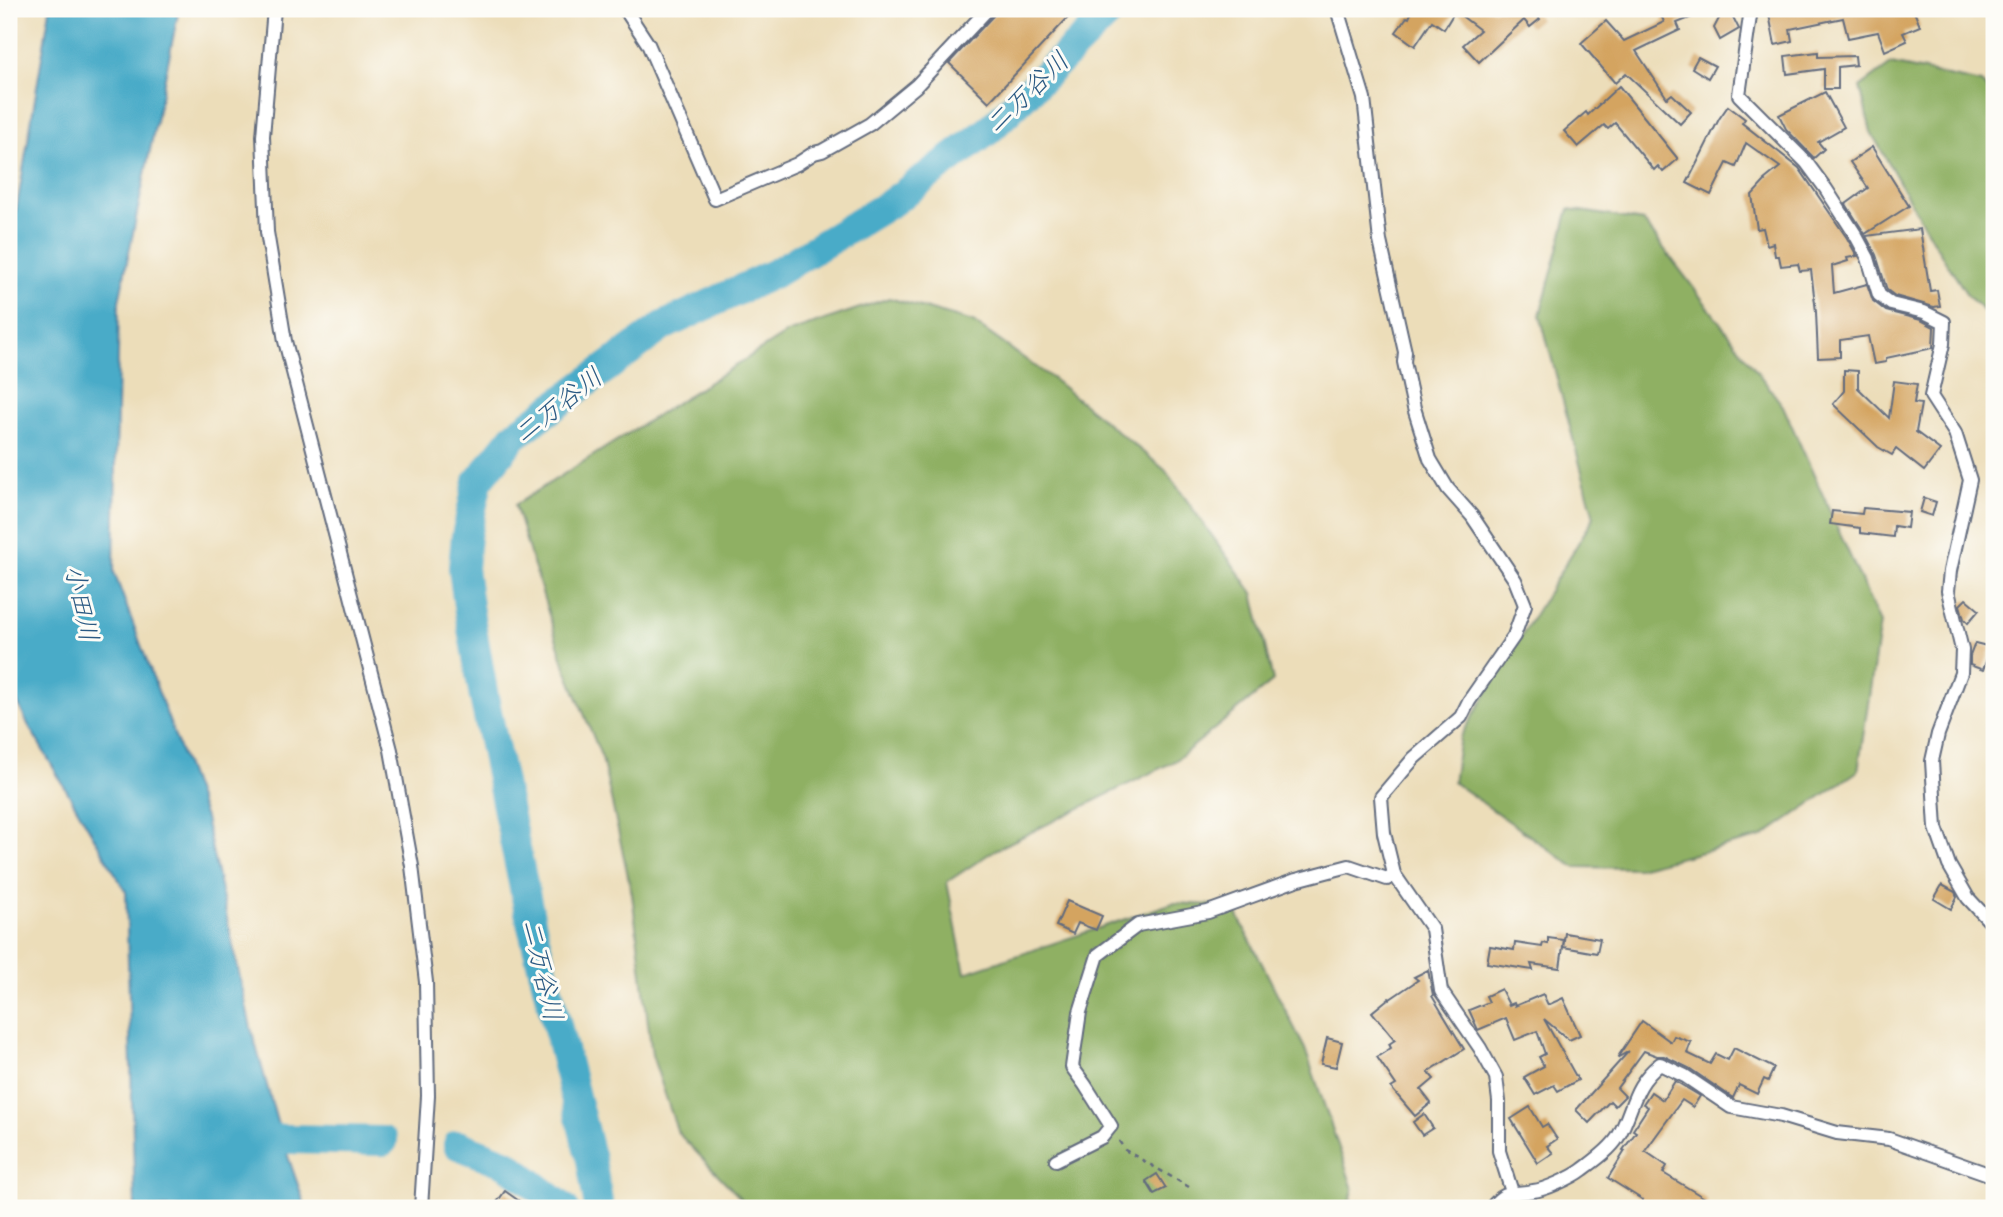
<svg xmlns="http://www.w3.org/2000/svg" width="2003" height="1217" viewBox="0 0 2003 1217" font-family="'Indie Flower','Klee One',sans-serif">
	<rect width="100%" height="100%" fill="#fdfcf7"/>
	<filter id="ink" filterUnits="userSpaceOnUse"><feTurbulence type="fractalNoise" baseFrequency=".0143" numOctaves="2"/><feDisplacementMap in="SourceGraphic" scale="14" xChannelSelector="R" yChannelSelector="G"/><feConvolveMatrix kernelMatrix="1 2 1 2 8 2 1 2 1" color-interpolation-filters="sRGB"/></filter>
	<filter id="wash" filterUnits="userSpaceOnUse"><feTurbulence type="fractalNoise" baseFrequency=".00686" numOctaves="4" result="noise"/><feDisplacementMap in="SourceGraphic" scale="28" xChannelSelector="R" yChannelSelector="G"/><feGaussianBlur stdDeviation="1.57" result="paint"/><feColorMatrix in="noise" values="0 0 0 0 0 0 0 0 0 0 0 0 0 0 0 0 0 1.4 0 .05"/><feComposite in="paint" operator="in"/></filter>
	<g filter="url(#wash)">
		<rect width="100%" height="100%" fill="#ecddb9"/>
		<!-- forest -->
		<g fill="#8fb063" stroke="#557060" stroke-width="2">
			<polygon points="1891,64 1981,83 1994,96 1994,321 1968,296 1936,246 1906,194 1871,132 1860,87"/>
			<polygon points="1569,209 1643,221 1783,406 1880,623 1858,771 1762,837 1638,868 1574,867 1453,782 1460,737 1594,517 1540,315"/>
			<polygon points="889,298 973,322 1053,379 1165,470 1253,593 1273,681 1175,761 995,850 947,882 965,973 1173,903 1233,906 1305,1049 1353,1189 1349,1208 750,1208 678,1133 652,1055 632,894 602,758 565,667 515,505 787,333"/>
		</g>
		<!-- water -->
		<polygon fill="#48abc8" stroke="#326d93" stroke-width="2" points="50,9 179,9 119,301 114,572 205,818 251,1028 281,1136 306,1208 135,1208 126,892 26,721 9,683 9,254"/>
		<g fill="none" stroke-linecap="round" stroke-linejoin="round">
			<!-- river -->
			<g stroke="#48abc8" stroke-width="30">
				<polyline points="242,1138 383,1141"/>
				<polyline points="458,1145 507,1164 564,1208"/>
				<polyline points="599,1208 591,1160 532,926 484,697 468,606 463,568 466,536 478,481 514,436 663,326 777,272 891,203 988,131 1113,9"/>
			</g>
		</g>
		<g id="blocks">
			<!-- building -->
			<g fill="#d4a461">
				<polygon points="997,9 1076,9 989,102 949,63 994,15"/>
				<polygon points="1413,9 1537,9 1534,11 1540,19 1530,27 1524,20 1479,62 1463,45 1480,30 1455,11 1444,29 1432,21 1415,46 1396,32 1407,17 1409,18"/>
				<polygon points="1677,9 1710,10 1677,23 1680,30 1636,51 1667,98 1672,94 1691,112 1680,124 1626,73 1615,83 1581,43 1606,21 1624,41 1664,22 1661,15"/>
				<polygon points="1724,9 1729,9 1739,29 1720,40 1714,28"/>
				<polygon points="1768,9 1913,9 1920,26 1903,33 1907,41 1885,51 1878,32 1848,38 1843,18 1790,29 1792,41 1775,45"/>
				<polygon points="1818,52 1818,57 1855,56 1856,65 1838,67 1838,89 1824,89 1824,69 1787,74 1785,56"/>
				<polygon points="1698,57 1715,66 1708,78 1692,68"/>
				<polygon points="1619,86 1678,159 1663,172 1658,166 1654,170 1615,123 1608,129 1604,125 1578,147 1564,131 1586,112 1588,115"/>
				<polygon points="1825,92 1844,127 1818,142 1824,149 1814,158 1786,129 1779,115"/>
				<polygon points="1728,106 1745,119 1742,123 1799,168 1847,238 1857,256 1847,258 1848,261 1832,266 1834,293 1867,284 1873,301 1886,311 1921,320 1934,327 1933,348 1886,358 1886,362 1874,364 1868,336 1840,340 1840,357 1818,358 1816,312 1811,270 1800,271 1798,264 1781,266 1779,256 1775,256 1773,243 1767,245 1763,228 1757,229 1752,195 1765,181 1764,180 1780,167 1746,143 1736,167 1727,163 1711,195 1687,183 1719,119"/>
				<polygon points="1872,147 1909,206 1865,234 1846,204 1868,188 1850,162"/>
				<polygon points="1920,229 1930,291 1937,290 1940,306 1934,307 1895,296 1887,290 1876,255 1866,236"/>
				<polygon points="1844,370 1858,371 1858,388 1889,418 1894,381 1917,384 1914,403 1921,404 1916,432 1940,450 1924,471 1896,449 1892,455 1878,447 1833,404 1844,391"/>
				<polygon points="1924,498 1936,502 1932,516 1920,512"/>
				<polygon points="1863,508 1909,512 1907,528 1894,526 1893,537 1860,533 1860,528 1830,524 1832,511 1862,514"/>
				<polygon points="1966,599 1979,610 1968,623 1964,619 1960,605"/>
				<polygon points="1975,643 1991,647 1983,670 1970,665 1970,656"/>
				<polygon points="1942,885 1955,892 1957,897 1951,909 1934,899"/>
				<polygon points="1067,901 1102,916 1096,930 1078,923 1073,934 1056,926"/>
				<polygon points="1565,933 1600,939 1597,953 1563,947"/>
				<polygon points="1548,938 1564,940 1560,968 1531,964 1533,970 1487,963 1490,946 1514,950 1515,943 1542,947 1543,943 1548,944"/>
				<polygon points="1428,970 1433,995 1432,996 1464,1049 1428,1072 1434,1079 1421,1090 1431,1103 1415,1116 1391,1088 1396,1085 1377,1057 1391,1048 1389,1044 1395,1040 1372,1012 1389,998 1390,999 1418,980 1414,977"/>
				<polygon points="1501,989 1509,1005 1514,1003 1515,1006 1543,994 1548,1005 1563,998 1580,1035 1569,1040 1544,1019 1578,1080 1558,1091 1554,1085 1535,1095 1524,1077 1544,1066 1539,1057 1545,1054 1537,1031 1515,1040 1506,1018 1478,1030 1469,1010 1489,1002 1486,996"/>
				<polygon points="1642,1021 1671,1042 1674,1036 1691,1042 1687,1053 1710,1064 1716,1054 1728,1060 1734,1048 1774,1068 1768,1081 1764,1079 1757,1094 1739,1085 1733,1098 1689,1068 1664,1056 1657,1056 1644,1051 1617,1088 1625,1096 1615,1106 1610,1101 1589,1123 1576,1110 1629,1051 1617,1058"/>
				<polygon points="1327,1038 1342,1042 1336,1067 1321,1064"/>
				<polygon points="1675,1081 1700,1096 1693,1107 1682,1100 1645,1151 1667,1166 1663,1173 1708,1200 1703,1208 1695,1208 1685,1202 1681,1208 1639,1208 1643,1200 1608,1178 1625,1151 1623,1150 1636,1132 1633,1130 1648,1107 1643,1104 1651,1092 1663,1100"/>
				<polygon points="1530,1107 1542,1127 1547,1124 1557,1139 1547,1146 1553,1153 1538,1163 1511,1119"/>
				<polygon points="1424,1114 1433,1128 1422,1135 1413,1122"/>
				<polygon points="1157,1174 1166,1188 1154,1194 1146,1181"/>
				<polygon points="505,1191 529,1208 493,1208"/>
			</g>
		</g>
	</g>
	<g filter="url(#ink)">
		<use href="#blocks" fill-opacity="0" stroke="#646c7e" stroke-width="2"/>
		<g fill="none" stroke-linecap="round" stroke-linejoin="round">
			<!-- minor casing -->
			<g stroke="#646c7e" stroke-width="16">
				<g id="minor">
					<polyline points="274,9 263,136 267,232 285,341 391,750 412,866 426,982 428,1096 421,1208"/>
					<polyline points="625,9 648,44 715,199 797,164 814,153 822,151 870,124 916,86 988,9"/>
					<polyline points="1337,9 1364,98 1380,241 1405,352 1404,362 1414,408 1430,459 1448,489 1472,516 1515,580 1525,605 1514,636 1469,701 1461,717 1414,758 1381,797 1384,833 1394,874 1432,929 1441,991 1480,1048 1496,1077 1499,1101 1499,1151 1512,1192"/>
					<polyline points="1751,9 1739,95 1806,162 1826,189 1855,234 1868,258 1879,295 1891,304 1924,312 1944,322 1943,344 1931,396 1955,433 1970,480 1950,571 1948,591 1962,650 1961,673 1938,734 1932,761 1936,828 1949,865 1968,898 1994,926"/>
					<polyline points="1056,1160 1102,1137 1111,1126 1085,1085 1072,1067 1080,1012 1098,955 1138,925 1208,912 1296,880 1349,866 1387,879 1394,874"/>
					<path d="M1491,1208C1506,1189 1512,1195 1533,1191C1545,1190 1573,1177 1582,1170C1594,1161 1610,1150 1618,1137C1634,1109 1632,1086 1660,1064L1685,1076L1731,1107L1781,1116L1837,1133L1889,1139L1994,1176"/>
				</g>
			</g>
			<!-- path -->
			<g stroke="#646c7e" stroke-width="2.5" stroke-dasharray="5 5" stroke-linecap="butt">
				<polyline points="1119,1141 1125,1150 1189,1187"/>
				<polyline points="617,1207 618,1208"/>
			</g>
			<!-- minor -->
			<use href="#minor" stroke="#fff" stroke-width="12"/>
		</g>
	</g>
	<g text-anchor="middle" stroke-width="6" stroke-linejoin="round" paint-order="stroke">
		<!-- water labels -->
		<g font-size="26" font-style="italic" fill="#2b5a83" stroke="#fdfcf7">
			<text transform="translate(1027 92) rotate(-44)" y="9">二万谷川</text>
			<text transform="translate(558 405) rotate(-38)" y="9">二万谷川</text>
			<text transform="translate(82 603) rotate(78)" y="9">小田川</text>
			<text transform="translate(543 970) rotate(77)" y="9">二万谷川</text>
		</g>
	</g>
	<!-- margin -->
	<rect width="2003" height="1217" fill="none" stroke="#fdfcf7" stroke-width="35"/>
</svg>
